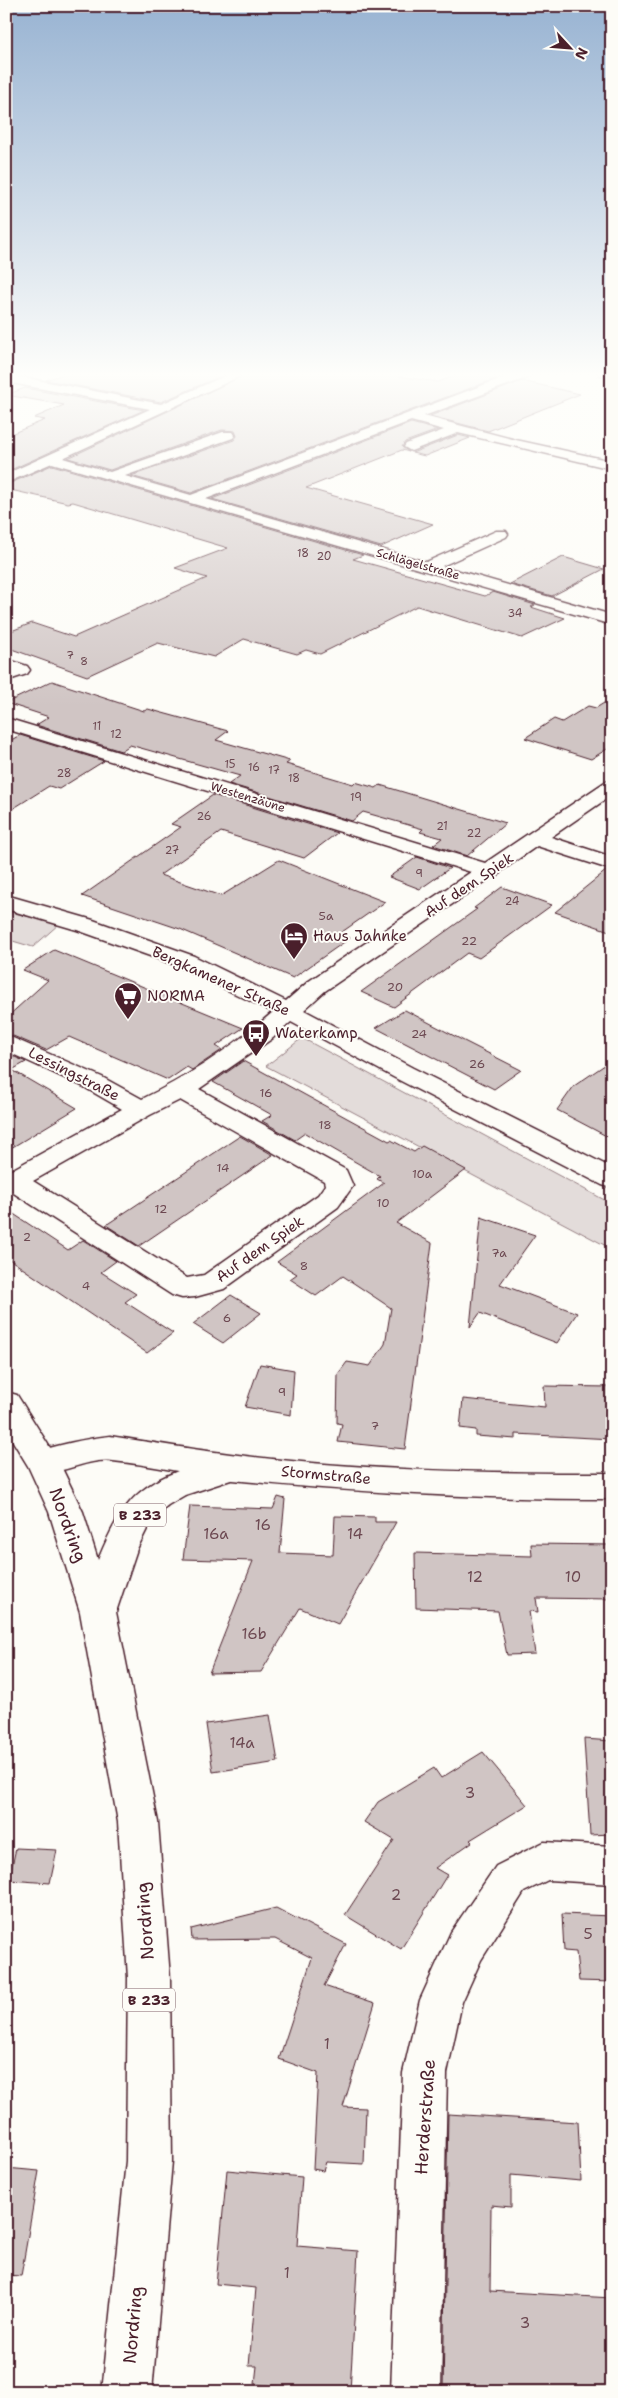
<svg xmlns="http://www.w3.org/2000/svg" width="618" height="2398" viewBox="0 0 618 2398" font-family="'Shantell Sans',sans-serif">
	<rect width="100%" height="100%" fill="#fdfcf7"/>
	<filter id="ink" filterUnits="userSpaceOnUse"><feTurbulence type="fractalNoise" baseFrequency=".02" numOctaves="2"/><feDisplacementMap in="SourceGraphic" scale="10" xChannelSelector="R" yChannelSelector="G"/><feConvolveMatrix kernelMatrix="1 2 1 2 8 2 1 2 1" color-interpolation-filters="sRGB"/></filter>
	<g filter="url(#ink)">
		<!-- green -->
		<g fill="#e3dcda" stroke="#967e82">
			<polygon points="6,911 59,924 33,947 6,939"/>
			<polygon points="302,1038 612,1204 612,1249 266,1066"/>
		</g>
		<!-- building -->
		<g fill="#d0c5c4" stroke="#4a1f2b">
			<polygon points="69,372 230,372 161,402 46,380"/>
			<polygon points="251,372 371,372 438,382 467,372 500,377 191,493 131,476 234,440 237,436 235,431 222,430 110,470 68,458"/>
			<polygon points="522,381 580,394 488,431 430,416"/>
			<polygon points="25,388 144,410 6,472 6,436 45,420 34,418 64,405 6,395"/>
			<polygon points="411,423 438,430 405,442 402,447 409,452 402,450 306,488 433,524 381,547 212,499"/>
			<polygon points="458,435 470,438 425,456 412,453"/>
			<polygon points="52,465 363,555 353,559 485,596 493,592 535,605 531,607 565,618 522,638 417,606 320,654 306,650 297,654 244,639 214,657 158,643 87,676 6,647 6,633 32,623 74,637 207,578 175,568 228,548 73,502 68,503 6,489 6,485"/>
			<polygon points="563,557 604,569 552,596 510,584"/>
			<polygon points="52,681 144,711 148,709 228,731 216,740 290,761 286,764 353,784 355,782 376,788 380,785 506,823 467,856 433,845 442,838 420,832 423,829 363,812 352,821 229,784 240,776 130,745 121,751 36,725 49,717 6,703"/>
			<polygon points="612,698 612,746 591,759 525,738 554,719 562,722 588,706 596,708"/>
			<polygon points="20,735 104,761 59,789 49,786 6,813 6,743"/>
			<polygon points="213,795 337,833 304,858 221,832 160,875 221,896 279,860 385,902 339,934 350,938 293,978 180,929 82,896 181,827 171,824"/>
			<polygon points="417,857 450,868 420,889 389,877"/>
			<polygon points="607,870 612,872 612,932 555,912"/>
			<polygon points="502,887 552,905 479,958 467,953 394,1007 361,992 477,909 474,908"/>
			<polygon points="54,950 243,1028 216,1046 222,1050 192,1070 187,1067 168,1080 69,1037 46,1050 6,1033 6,1018 48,980 23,970"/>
			<polygon points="405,1010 462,1040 521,1070 494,1089 376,1028"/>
			<polygon points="6,1053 26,1062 12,1070 77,1108 6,1151"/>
			<polygon points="612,1060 612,1139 557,1110 574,1086"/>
			<polygon points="243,1061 389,1141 391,1140 414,1152 422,1146 466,1170 396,1223 432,1243 405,1449 338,1442 342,1424 337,1423 338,1374 347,1362 370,1366 385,1344 391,1308 343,1276 316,1296 290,1279 297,1274 277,1262 384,1183 377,1179 380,1176 305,1133 295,1140 262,1121 272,1115 213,1082"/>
			<polygon points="240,1136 273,1155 139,1246 106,1225"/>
			<polygon points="6,1209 68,1250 83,1240 116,1261 101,1272 136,1294 125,1302 173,1333 147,1353 6,1257"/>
			<polygon points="481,1217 535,1235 500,1284 577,1313 557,1343 480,1313 470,1327"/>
			<polygon points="231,1295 261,1313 223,1343 193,1324"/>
			<polygon points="260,1364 294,1370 291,1415 245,1407"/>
			<polygon points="544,1386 609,1387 612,1439 516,1434 516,1439 476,1436 476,1430 460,1428 463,1399 545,1407"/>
			<polygon points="278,1497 285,1499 280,1553 333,1555 335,1516 375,1517 375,1522 396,1522 338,1624 300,1608 261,1672 209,1673 253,1561 183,1559 190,1506 273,1509"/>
			<polygon points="531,1544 612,1545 612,1599 536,1598 538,1612 529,1611 535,1654 507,1655 498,1611 416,1608 415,1553 532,1556"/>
			<polygon points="270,1715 278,1762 213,1772 206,1724"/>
			<polygon points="584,1739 612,1741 612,1834 590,1835"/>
			<polygon points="483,1752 527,1805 470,1840 472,1842 435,1868 447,1875 401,1949 345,1915 394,1840 364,1822 378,1802 434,1768 441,1778"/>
			<polygon points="16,1848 57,1850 50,1883 9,1880"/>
			<polygon points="276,1908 346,1944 324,1986 375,2003 343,2107 366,2108 364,2164 326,2162 323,2171 313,2169 318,2073 279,2059 312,1958 275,1939 192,1940 191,1929"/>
			<polygon points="562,1914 612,1916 612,1982 579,1981 576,1952 564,1951"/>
			<polygon points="448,2114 578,2122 581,2181 511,2175 511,2207 491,2205 490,2291 612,2298 612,2392 443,2392"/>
			<polygon points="6,2168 39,2171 21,2276 6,2275"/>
			<polygon points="227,2170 302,2177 297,2246 358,2251 350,2392 319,2392 319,2390 255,2384 257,2366 249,2366 256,2288 216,2284"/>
		</g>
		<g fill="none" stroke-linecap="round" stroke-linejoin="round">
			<!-- minor casing -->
			<g stroke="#4a1f2b" stroke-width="3">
				<g id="minor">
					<polygon points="234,372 249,372 63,458 110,472 223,432 233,432 235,435 233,438 125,476 191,495 518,372 530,372 529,377 424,416 516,440 612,461 612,469 458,433 411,451 404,447 406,444 444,430 411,421 206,499 426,562 496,531 506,531 508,534 506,537 442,566 612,615 612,625 52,463 6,483 6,474 150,409 6,382 6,374 161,404"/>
					<polygon points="598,372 612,372 612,376 600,375"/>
					<polygon points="6,659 27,666 30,670 27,674 6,681"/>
					<path d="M6,718L485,863L605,782L612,780V795L551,837L612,857V870L537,846L501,871L498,876L492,877L325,991L304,1010L413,1068L612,1168V1188L602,1185L395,1078L291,1022L273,1038L199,1089L346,1170L353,1186L338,1207L224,1289L195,1297L182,1298L172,1295L12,1192L6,1194V1173L122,1109L84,1087L6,1051V1035L102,1077L142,1099C188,1077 234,1046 273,1012L178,966L77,930L6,909V895L93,920L194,956L286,1001L309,981L471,872L6,729ZM180,1100L324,1181L325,1185L318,1195L204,1275L187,1278L33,1181L150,1115Z"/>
					<path d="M110,1436C150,1442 190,1449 230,1454C356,1471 485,1473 612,1473V1499C485,1499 359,1493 233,1480C193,1475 153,1465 113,1461C85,1457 57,1479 32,1471L27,1462L32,1453C58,1445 83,1439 110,1436Z"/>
					<polygon points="544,1842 612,1846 612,1884 548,1880 524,1892 481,1960 462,2002 447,2073 441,2392 391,2392 403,2073 420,2000 451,1932 496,1866"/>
				</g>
			</g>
			<!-- major casing -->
			<g stroke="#4a1f2b" stroke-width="3">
				<path id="major" d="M6,1392L17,1395L59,1462L83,1512L98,1560C122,1502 138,1483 198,1464C214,1459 227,1453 243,1458L247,1467L243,1476L185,1495L168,1505L157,1514L148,1527L137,1549L116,1612L158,1822L170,1978L172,2161L152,2392H102L126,2161L128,1978L118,1822L80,1612L49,1512L28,1466L6,1430Z"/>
			</g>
			<!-- minor -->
			<use href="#minor" fill="#fdfcf7" fill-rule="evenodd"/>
			<!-- major -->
			<use href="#major" fill="#fdfcf7" fill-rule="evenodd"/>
		</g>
	</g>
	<!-- sky -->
	<linearGradient id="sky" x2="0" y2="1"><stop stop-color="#98b3d2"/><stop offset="0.53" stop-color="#fefefb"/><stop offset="1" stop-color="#fefefb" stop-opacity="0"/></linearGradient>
	<rect width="618" height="707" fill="url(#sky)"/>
	<!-- icons -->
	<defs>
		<g id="hotel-pin" transform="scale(1.4375)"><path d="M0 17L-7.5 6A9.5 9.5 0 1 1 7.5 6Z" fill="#4a1f2b" stroke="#fdfcf7"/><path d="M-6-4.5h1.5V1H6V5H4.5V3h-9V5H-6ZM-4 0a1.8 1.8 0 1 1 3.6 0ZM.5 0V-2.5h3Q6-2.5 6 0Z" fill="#fff"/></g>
		<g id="supermarket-pin" transform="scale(1.4375)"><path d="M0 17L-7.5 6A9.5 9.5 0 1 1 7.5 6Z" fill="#4a1f2b" stroke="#fdfcf7"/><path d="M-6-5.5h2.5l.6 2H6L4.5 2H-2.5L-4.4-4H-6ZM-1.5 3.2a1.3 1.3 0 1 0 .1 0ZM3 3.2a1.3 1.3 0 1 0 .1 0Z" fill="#fff"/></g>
		<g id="bus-pin" transform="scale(1.4375)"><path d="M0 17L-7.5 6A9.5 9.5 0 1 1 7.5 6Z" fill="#4a1f2b" stroke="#fdfcf7"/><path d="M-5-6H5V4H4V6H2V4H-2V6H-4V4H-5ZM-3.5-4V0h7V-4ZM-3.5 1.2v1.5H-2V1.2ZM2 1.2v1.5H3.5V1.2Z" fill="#fff"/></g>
	</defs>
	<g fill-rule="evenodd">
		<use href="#hotel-pin" x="294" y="936"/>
		<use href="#supermarket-pin" x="128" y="996"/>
		<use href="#bus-pin" x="256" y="1033"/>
	</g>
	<g text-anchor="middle" stroke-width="4" stroke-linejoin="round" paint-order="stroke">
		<!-- far-number labels -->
		<g font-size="11" fill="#6c4851">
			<text x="303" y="557">18</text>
			<text x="324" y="560">20</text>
			<text x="515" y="617">34</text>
			<text x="70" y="659">7</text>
			<text x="84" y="665">8</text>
			<text x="97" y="730">11</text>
			<text x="116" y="738">12</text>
			<text x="230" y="768">15</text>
			<text x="254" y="771">16</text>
			<text x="274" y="774">17</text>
			<text x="64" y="777">28</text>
			<text x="294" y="782">18</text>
			<text x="356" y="801">19</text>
			<text x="204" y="820">26</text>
			<text x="442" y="830">21</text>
			<text x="474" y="837">22</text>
			<text x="172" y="854">27</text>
			<text x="419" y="877">9</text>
			<text x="512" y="905">24</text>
		</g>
		<!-- far-street labels -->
		<g font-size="12" fill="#4a1f2b" stroke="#fdfcf7">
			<text transform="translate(418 564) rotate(16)" y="4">Schlägelstraße</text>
			<text transform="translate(248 797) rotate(17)" y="4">Westenzäune</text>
		</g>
		<!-- number labels -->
		<g font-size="12" fill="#6c4851">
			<text x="326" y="920">5a</text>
			<text x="469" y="945">22</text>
			<text x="395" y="991">20</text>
			<text x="419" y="1038">24</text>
			<text x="477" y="1068">26</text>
			<text x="266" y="1097">16</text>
			<text x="325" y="1129">18</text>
			<text x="223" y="1172">14</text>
			<text x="422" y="1178">10a</text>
			<text x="383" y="1207">10</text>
			<text x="161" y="1213">12</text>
			<text x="27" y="1241">2</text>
			<text x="499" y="1257">7a</text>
			<text x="304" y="1270">8</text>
			<text x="86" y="1290">4</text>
			<text x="227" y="1322">6</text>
			<text x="282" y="1396">9</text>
			<text x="375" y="1430">7</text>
		</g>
		<!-- shield labels -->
		<g fill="#fdfcf7" stroke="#806168" stroke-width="1">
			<rect x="114" y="1503.5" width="52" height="23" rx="4"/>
			<rect x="123" y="1988.5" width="52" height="23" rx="4"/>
		</g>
		<g font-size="14" font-weight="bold" fill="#4a1f2b">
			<text x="140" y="1520">B 233</text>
			<text x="149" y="2005">B 233</text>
		</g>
		<!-- street labels -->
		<g font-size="15" fill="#4a1f2b" stroke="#fdfcf7">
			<text transform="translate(469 885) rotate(-34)" y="5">Auf dem Spiek</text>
			<text transform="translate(221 981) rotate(24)" y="5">Bergkamener Straße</text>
			<text transform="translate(74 1074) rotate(27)" y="5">Lessingstraße</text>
			<text transform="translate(260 1249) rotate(-35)" y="5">Auf dem Spiek</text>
			<text transform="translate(326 1475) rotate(5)" y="5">Stormstraße</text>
		</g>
		<!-- poi labels -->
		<g font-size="15" fill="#4a1f2b" stroke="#fdfcf7" text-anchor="start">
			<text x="313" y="941">Haus Jahnke</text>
			<text x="147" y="1001">NORMA</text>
			<text x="275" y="1038">Waterkamp</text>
		</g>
		<!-- near-number labels -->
		<g font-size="15" fill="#6c4851">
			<text x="263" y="1530">16</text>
			<text x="216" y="1539">16a</text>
			<text x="355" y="1539">14</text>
			<text x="475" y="1582">12</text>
			<text x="573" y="1582">10</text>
			<text x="254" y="1639">16b</text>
			<text x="242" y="1748">14a</text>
			<text x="470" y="1798">3</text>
			<text x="396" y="1900">2</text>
			<text x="588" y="1939">5</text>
			<text x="327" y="2049">1</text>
			<text x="287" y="2278">1</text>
			<text x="525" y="2328">3</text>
		</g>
		<!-- near-street labels -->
		<g font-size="18" fill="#4a1f2b" stroke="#fdfcf7">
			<text transform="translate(68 1525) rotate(70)" y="6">Nordring</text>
			<text transform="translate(145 1921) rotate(-94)" y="6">Nordring</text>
			<text transform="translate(425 2117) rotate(-86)" y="6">Herderstraße</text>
			<text transform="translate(133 2325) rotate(-85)" y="6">Nordring</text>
		</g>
	</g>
	<!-- margin -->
	<rect width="618" height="2398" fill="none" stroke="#fdfcf7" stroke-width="25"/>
	<rect x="12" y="12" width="593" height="2373" fill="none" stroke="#4a1f2b" stroke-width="2" filter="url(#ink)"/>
	<!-- north arrow -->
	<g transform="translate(570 48) rotate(116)" stroke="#fdfcf7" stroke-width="4" paint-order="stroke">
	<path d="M0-4L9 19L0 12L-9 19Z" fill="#4a1f2b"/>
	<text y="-8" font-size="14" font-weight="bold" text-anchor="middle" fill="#4a1f2b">N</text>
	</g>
</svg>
